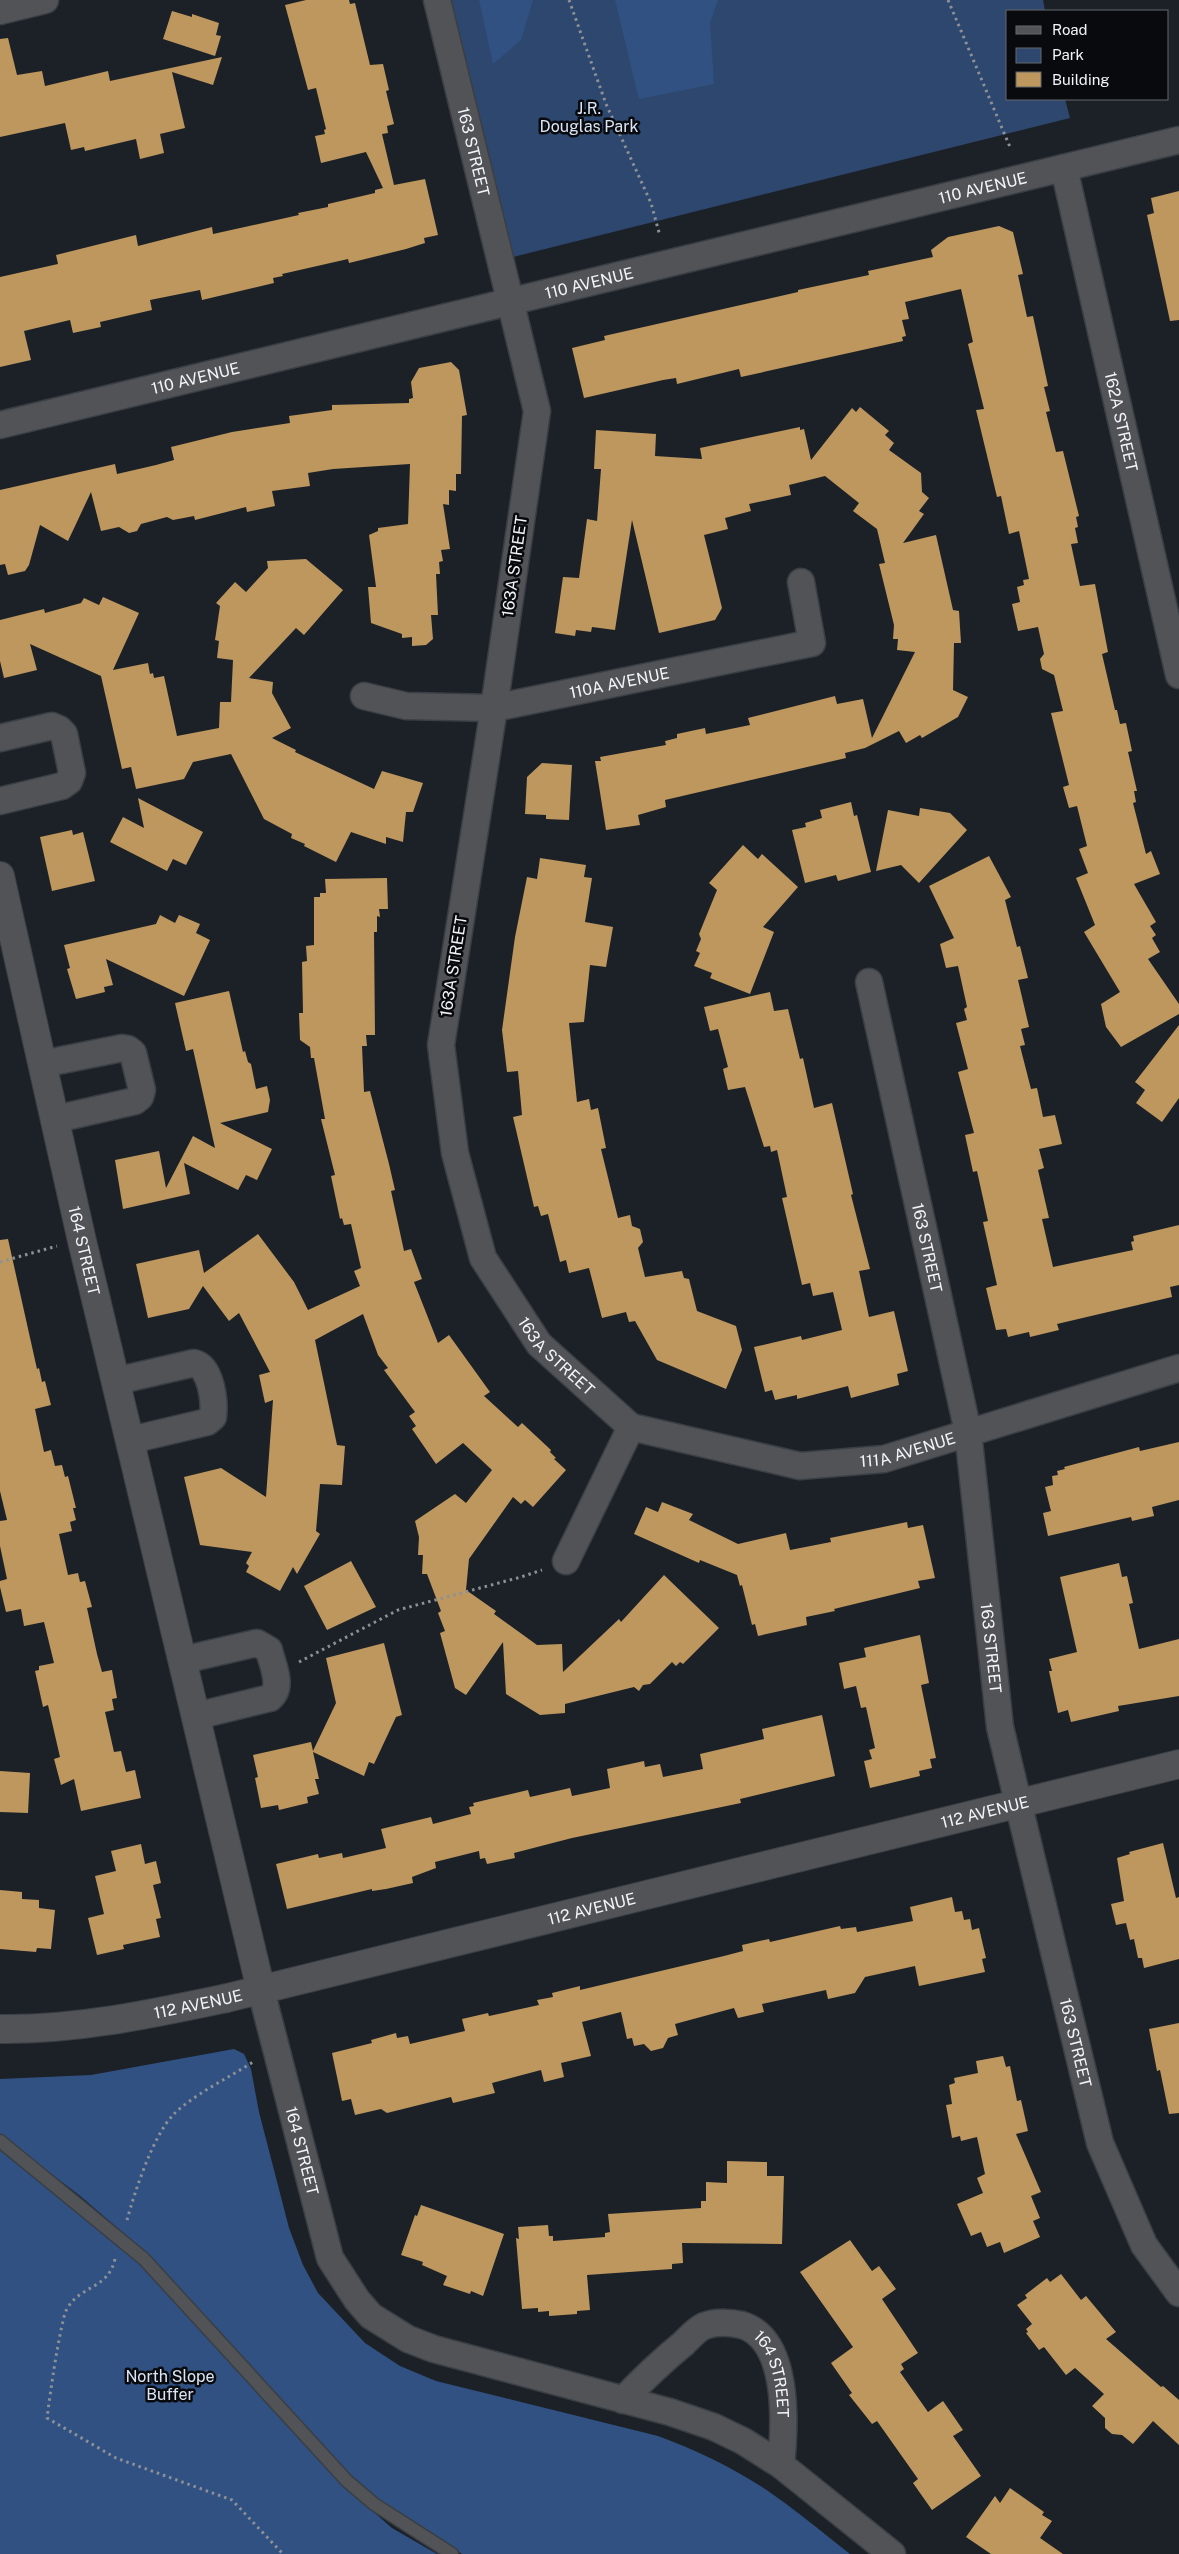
<svg xmlns="http://www.w3.org/2000/svg" width="1179" height="2554" viewBox="0 0 1179 2554" font-family="'Public Sans',sans-serif">
	<rect width="100%" height="100%" fill="#1c2128"/>
	<!-- green -->
	<polygon fill="#2e476e" points="441,0 1043,0 1045,11 1008,11 1008,99 1065,99 1070,118 501,260"/>
	<!-- forest -->
	<g fill="#305181">
		<polygon points="479,0 533,0 521,40 493,64"/>
		<polygon points="615,0 718,0 710,23 714,84 639,99"/>
		<path d="M234,2049L244,2054L251,2069L259,2112L289,2228L303,2265L318,2293L365,2343L400,2366L436,2381L658,2436C696,2450 734,2468 768,2491C796,2510 823,2533 850,2554H462L372,2495L316,2442L148,2254L79,2195L0,2135V2079L91,2075Z"/>
		<polygon points="0,2150 144,2268 345,2487 392,2528 437,2554 0,2554"/>
	</g>
	<!-- building -->
	<g fill="#bd975d">
		<polygon points="306,0 349,0 350,4 355,3 370,65 383,64 389,90 386,91 394,124 387,126 388,133 382,134 394,185 425,179 438,235 424,238 425,243 406,249 349,263 348,259 282,274 283,276 273,278 274,283 202,300 200,290 150,300 152,310 100,322 101,327 73,333 70,320 24,331 31,360 0,367 0,277 58,264 56,255 136,235 138,246 212,227 213,234 299,215 298,213 328,207 328,204 375,193 375,190 383,188 366,152 321,163 315,136 325,134 324,130 326,129 316,88 308,90 285,5"/>
		<polygon points="172,11 192,17 192,14 219,23 216,35 221,36 215,56 163,39"/>
		<polygon points="8,38 17,75 42,71 45,86 108,71 110,81 222,57 213,85 172,72 185,128 160,134 164,153 140,159 136,139 85,151 84,147 71,150 65,123 0,137 0,39"/>
		<polygon points="1179,191 1179,320 1170,321 1147,215 1154,213 1151,198"/>
		<polygon points="999,226 1013,232 1023,274 1018,275 1027,317 1033,316 1048,386 1044,387 1050,411 1046,412 1056,452 1063,451 1079,516 1076,517 1078,527 1075,528 1078,543 1071,544 1080,586 1095,584 1108,652 1102,654 1115,710 1117,710 1120,724 1126,723 1132,751 1128,752 1137,791 1134,791 1136,802 1133,803 1146,854 1151,851 1160,874 1134,884 1156,922 1150,926 1156,935 1152,938 1160,952 1148,959 1179,1004 1179,1014 1121,1047 1106,1027 1101,1004 1120,992 1084,932 1095,925 1076,878 1088,873 1079,849 1087,846 1077,806 1069,808 1063,787 1069,785 1051,713 1063,711 1054,675 1042,669 1040,659 1044,654 1038,627 1018,631 1012,604 1020,602 1017,587 1024,585 1023,580 1029,579 1019,531 1009,534 1001,496 997,497 976,410 984,409 968,344 973,342 961,289 905,302 909,319 902,320 906,336 902,337 903,341 741,377 739,369 677,384 676,378 663,380 584,398 572,348 605,340 604,336 798,292 798,290 869,275 868,271 933,257 931,250 948,237"/>
		<polygon points="451,362 459,370 467,415 462,416 461,474 456,474 456,491 449,490 449,505 443,504 450,549 441,550 443,561 439,562 440,574 436,574 438,615 431,615 433,639 426,645 412,646 412,637 402,638 402,634 371,623 368,587 376,587 369,535 378,531 378,528 408,524 410,464 333,469 308,473 310,486 272,491 275,506 247,512 246,507 195,520 194,516 173,520 167,517 141,524 137,531 129,533 119,527 101,531 91,492 68,541 40,525 29,565 25,571 8,575 5,564 0,565 0,490 115,464 117,474 156,465 174,460 171,447 232,432 290,423 289,416 332,410 332,405 409,403 409,399 413,398 411,382 419,368"/>
		<polygon points="860,407 889,431 885,435 894,443 889,450 921,473 922,492 929,498 919,511 924,514 903,543 936,535 953,610 959,611 961,643 954,643 953,690 968,697 958,717 922,738 920,735 906,743 899,731 865,748 845,753 846,758 665,800 666,807 638,815 640,825 606,830 595,761 601,761 600,757 666,745 665,741 677,738 677,734 705,728 706,734 750,725 748,718 835,696 837,704 863,699 872,738 915,652 897,650 898,639 893,639 894,625 879,564 885,563 877,529 853,511 859,503 825,476 789,485 791,495 749,504 751,511 725,518 728,529 704,535 722,608 715,620 659,633 632,520 615,630 592,627 591,632 576,630 575,636 555,633 563,577 579,578 587,519 597,521 601,469 594,469 596,430 656,434 655,456 702,459 700,448 800,427 800,430 804,429 811,460 852,408 856,412"/>
		<polygon points="306,559 343,590 304,635 296,628 249,678 273,682 272,693 291,728 272,738 296,750 295,752 374,789 382,771 423,783 413,812 406,812 403,842 386,837 386,844 351,832 336,862 304,846 305,844 291,838 292,834 264,819 231,754 193,762 184,779 136,789 131,767 122,769 101,676 30,644 37,670 4,678 0,661 0,620 44,609 45,613 81,603 84,598 99,605 103,597 139,613 113,670 148,663 150,674 153,673 154,678 164,676 177,736 219,728 220,702 231,702 233,660 217,658 219,641 215,640 220,606 216,603 235,582 246,592 268,568 267,561"/>
		<polygon points="542,763 572,765 569,820 546,819 546,815 525,814 527,777"/>
		<polygon points="138,798 203,832 186,865 173,859 167,871 110,842 123,817 144,828"/>
		<polygon points="851,802 854,816 857,815 871,872 838,881 836,875 805,883 792,830 806,827 805,823 822,818 820,810"/>
		<polygon points="920,808 950,813 967,830 919,883 901,865 876,871 888,810 919,816"/>
		<polygon points="72,830 73,835 83,832 95,881 52,891 40,837"/>
		<polygon points="743,845 758,859 762,854 798,887 763,927 774,932 750,994 710,978 712,973 694,966 700,953 696,951 701,939 699,934 717,890 709,883"/>
		<polygon points="989,856 1011,897 1005,900 1017,947 1020,946 1028,978 1018,980 1029,1027 1021,1029 1025,1045 1020,1046 1031,1089 1037,1088 1043,1117 1055,1115 1062,1144 1039,1149 1044,1168 1038,1170 1049,1218 1042,1219 1053,1267 1133,1250 1131,1242 1134,1241 1133,1236 1179,1225 1179,1285 1170,1287 1172,1297 1057,1324 1059,1330 1030,1337 1029,1332 1008,1337 1006,1329 996,1330 986,1288 997,1285 983,1222 988,1221 977,1171 973,1172 965,1135 974,1133 958,1072 968,1069 956,1023 967,1020 964,1009 967,1007 958,966 946,968 940,944 954,938 929,886"/>
		<polygon points="540,858 586,865 584,877 592,878 585,922 613,927 606,967 590,965 584,1022 569,1023 577,1102 589,1099 591,1110 598,1108 606,1148 601,1149 618,1218 630,1215 632,1226 640,1229 643,1242 638,1248 645,1277 682,1271 684,1278 689,1279 697,1311 736,1326 742,1350 726,1389 657,1360 635,1321 629,1322 626,1312 602,1318 589,1268 569,1273 566,1260 560,1262 548,1214 541,1216 538,1206 534,1207 513,1117 522,1115 518,1071 507,1072 502,1030 515,937 527,877 537,879"/>
		<polygon points="387,878 388,909 379,909 380,917 377,916 377,932 374,932 375,1035 366,1035 367,1046 362,1046 364,1092 370,1091 389,1164 395,1190 391,1191 404,1251 411,1249 422,1279 414,1282 438,1343 449,1335 490,1392 484,1396 518,1427 522,1423 551,1450 550,1452 556,1458 554,1459 566,1470 533,1507 525,1500 521,1504 513,1497 469,1559 466,1590 496,1611 494,1614 537,1645 562,1644 563,1672 619,1619 621,1622 664,1575 719,1628 683,1664 680,1662 676,1666 672,1662 650,1684 643,1685 639,1691 634,1687 565,1704 565,1713 540,1715 506,1694 503,1642 466,1695 455,1688 440,1633 445,1631 438,1613 441,1611 427,1574 422,1574 423,1555 418,1555 419,1537 415,1521 455,1494 466,1503 492,1470 463,1443 436,1464 412,1429 416,1426 409,1416 415,1412 384,1370 388,1368 378,1355 363,1314 315,1340 337,1445 345,1446 342,1485 320,1484 316,1531 320,1534 297,1574 293,1567 280,1591 246,1572 249,1566 246,1563 252,1552 200,1545 184,1477 221,1468 266,1497 273,1400 265,1403 259,1375 270,1372 239,1313 229,1321 203,1286 189,1309 148,1318 136,1264 199,1250 204,1273 258,1234 294,1282 308,1310 360,1286 354,1271 361,1268 351,1224 344,1225 342,1218 340,1219 331,1176 335,1175 321,1119 325,1119 314,1058 311,1058 310,1047 300,1040 299,1013 303,1013 302,962 307,961 306,946 314,945 314,897 320,897 320,893 326,893 325,879"/>
		<polygon points="160,915 175,923 179,915 200,924 196,933 210,940 184,996 106,959 113,985 104,987 105,992 76,999 67,969 70,968 64,945 156,924"/>
		<polygon points="229,991 243,1052 245,1051 248,1062 251,1064 256,1089 267,1086 270,1100 268,1112 220,1123 272,1149 257,1180 246,1175 238,1190 184,1163 190,1194 123,1209 115,1160 159,1151 166,1188 193,1136 215,1148 193,1049 186,1051 175,1003"/>
		<polygon points="770,992 774,1011 788,1009 800,1059 803,1058 814,1108 832,1103 853,1194 851,1195 870,1269 859,1271 869,1317 894,1311 908,1371 897,1374 899,1385 851,1398 848,1386 797,1399 797,1395 775,1400 772,1390 765,1392 754,1347 801,1336 802,1340 842,1330 833,1292 813,1296 810,1283 802,1285 782,1198 787,1197 777,1150 771,1152 770,1146 764,1147 745,1087 728,1090 723,1069 728,1067 718,1029 710,1031 704,1007"/>
		<polygon points="1179,1025 1179,1098 1162,1122 1136,1103 1145,1090 1135,1082"/>
		<polygon points="8,1239 37,1369 39,1368 42,1382 45,1381 51,1405 35,1409 44,1452 51,1450 55,1466 62,1465 65,1477 68,1476 76,1508 73,1508 76,1520 70,1522 72,1531 59,1534 68,1575 78,1573 80,1582 85,1581 92,1607 87,1608 97,1654 102,1672 112,1670 117,1698 112,1699 114,1710 105,1712 114,1752 121,1751 126,1772 135,1770 141,1798 81,1811 74,1779 61,1785 54,1759 60,1757 48,1705 43,1707 35,1671 39,1670 39,1666 54,1663 44,1622 24,1626 21,1609 6,1612 0,1587 0,1581 7,1579 0,1546 0,1521 7,1520 0,1491 0,1240"/>
		<polygon points="1179,1442 1179,1500 1152,1507 1154,1516 1132,1521 1131,1517 1048,1536 1043,1513 1051,1511 1045,1487 1053,1485 1052,1476 1058,1475 1057,1471 1065,1469 1064,1467 1139,1447 1140,1451"/>
		<polygon points="662,1502 693,1514 689,1520 738,1544 786,1533 790,1550 831,1542 830,1538 907,1522 908,1528 923,1525 935,1578 918,1581 920,1588 834,1609 835,1611 806,1617 807,1625 758,1636 755,1624 752,1625 742,1585 740,1586 737,1575 700,1560 699,1563 634,1534 646,1507 658,1512"/>
		<polygon points="351,1561 376,1607 327,1630 304,1586"/>
		<polygon points="1119,1563 1122,1577 1127,1576 1133,1603 1129,1604 1139,1649 1179,1639 1179,1696 1118,1706 1119,1711 1071,1722 1068,1710 1058,1713 1049,1671 1052,1671 1049,1659 1077,1652 1060,1577"/>
		<polygon points="920,1635 929,1683 921,1685 936,1758 930,1759 932,1768 919,1771 920,1776 870,1788 864,1761 872,1759 869,1750 875,1748 866,1707 861,1708 856,1686 844,1689 839,1663 866,1657 864,1648"/>
		<polygon points="384,1643 402,1715 396,1717 374,1764 369,1762 364,1776 313,1752 319,1779 315,1779 319,1794 307,1797 308,1803 279,1810 278,1805 261,1808 255,1778 258,1777 253,1755 311,1742 313,1751 336,1703 326,1658"/>
		<polygon points="822,1715 835,1776 740,1799 741,1803 572,1838 514,1853 515,1858 487,1864 485,1858 480,1859 479,1851 435,1862 436,1868 412,1877 413,1883 386,1889 372,1891 372,1889 287,1909 276,1864 318,1854 319,1858 342,1853 343,1858 386,1848 381,1829 431,1817 433,1824 471,1814 469,1807 474,1806 473,1803 528,1790 530,1797 570,1788 572,1796 610,1788 607,1769 644,1761 645,1767 660,1764 663,1777 703,1769 700,1754 764,1739 762,1729"/>
		<polygon points="0,1771 30,1773 28,1813 0,1812"/>
		<polygon points="1163,1843 1176,1898 1179,1897 1179,1959 1144,1968 1142,1958 1138,1958 1134,1939 1130,1940 1126,1923 1116,1925 1111,1904 1124,1901 1117,1858 1130,1854 1129,1852"/>
		<polygon points="141,1844 145,1864 156,1861 161,1883 153,1885 161,1918 156,1919 160,1937 123,1945 124,1949 97,1955 88,1918 104,1914 95,1876 116,1871 111,1851"/>
		<polygon points="0,1890 22,1892 22,1899 39,1900 39,1908 55,1910 51,1949 37,1948 36,1952 0,1949"/>
		<polygon points="952,1897 955,1912 962,1911 964,1920 970,1919 972,1930 979,1928 986,1958 982,1959 985,1972 919,1986 915,1966 865,1977 855,1993 828,1999 826,1990 762,2004 764,2012 738,2018 734,2008 675,2024 678,2035 668,2038 663,2048 651,2051 644,2044 634,2046 632,2038 627,2039 621,2012 582,2022 591,2056 561,2063 564,2077 544,2082 541,2070 492,2083 495,2093 453,2103 451,2097 387,2113 381,2109 355,2115 351,2099 342,2101 332,2053 372,2043 371,2040 396,2033 397,2038 408,2036 410,2044 465,2031 462,2019 488,2013 489,2016 539,2005 537,2000 553,1997 552,1993 580,1986 580,1990 724,1956 743,1951 742,1945 769,1939 770,1942 840,1926 841,1929 856,1927 857,1932 913,1921 910,1907"/>
		<polygon points="1179,2023 1179,2113 1169,2114 1160,2070 1157,2071 1149,2029"/>
		<polygon points="1003,2056 1006,2067 1010,2066 1017,2101 1021,2100 1028,2131 1016,2134 1041,2192 1031,2196 1040,2218 1033,2221 1040,2237 1004,2253 1000,2242 987,2247 981,2232 971,2236 957,2204 983,2193 977,2178 985,2174 977,2137 961,2141 960,2136 952,2138 946,2105 952,2104 949,2085 955,2083 954,2078 978,2073 976,2061"/>
		<polygon points="727,2161 767,2162 767,2176 784,2176 782,2244 682,2243 683,2263 672,2264 672,2269 587,2275 590,2310 577,2311 577,2314 549,2316 549,2311 538,2312 538,2308 522,2309 516,2238 519,2239 518,2227 548,2225 549,2236 553,2236 553,2241 605,2237 605,2233 610,2232 608,2214 701,2208 701,2201 706,2201 706,2182 727,2183"/>
		<polygon points="421,2205 504,2234 483,2296 471,2291 470,2294 443,2285 447,2276 422,2265 423,2262 401,2255 415,2215 417,2216"/>
		<polygon points="850,2240 872,2271 879,2266 896,2289 882,2299 918,2353 901,2364 904,2369 900,2372 928,2412 943,2401 963,2430 953,2436 981,2476 932,2510 913,2483 918,2479 877,2421 872,2424 849,2395 852,2393 831,2363 853,2347 800,2272"/>
		<polygon points="1061,2274 1081,2300 1086,2296 1116,2332 1106,2339 1161,2387 1163,2386 1179,2400 1179,2445 1153,2421 1133,2444 1122,2435 1112,2434 1105,2428 1105,2418 1092,2406 1104,2394 1075,2368 1066,2375 1044,2347 1039,2350 1026,2333 1028,2332 1026,2329 1032,2324 1017,2305 1027,2298 1025,2295 1047,2278 1050,2282"/>
		<polygon points="1010,2488 1044,2512 1042,2515 1052,2521 1040,2538 1063,2554 991,2554 966,2537 995,2496 1000,2503"/>
	</g>
	<g fill="none" stroke-linecap="round" stroke-linejoin="round">
		<!-- service casing -->
		<g stroke="#3a3f45" stroke-width="15">
			<polyline id="service" points="0,2141 144,2259 347,2481 374,2504 452,2554"/>
		</g>
		<!-- minor casing -->
		<g stroke="#3a3f45" stroke-width="29">
			<g id="minor">
				<path id="s1" d="M437,0L537,411L494,708L441,1045L455,1153L483,1258L539,1344L631,1427L800,1466L884,1459L1179,1368"/>
				<polyline points="0,11 45,0"/>
				<path id="s2" d="M1064,168L1179,675"/>
				<path id="s3" d="M0,425L1179,140"/>
				<path id="s4" d="M364,696L406,706L494,708L812,643L801,582"/>
				<polyline points="0,738 52,726 59,729 64,734 72,773 69,781 62,786 0,801"/>
				<path id="s5" d="M869,982L968,1432L1000,1727L1100,2143L1144,2245L1179,2293"/>
				<polyline points="42,1064 122,1048 128,1049 133,1053 142,1090 140,1097 135,1101 56,1119"/>
				<path d="M116,1381L194,1363C211,1367 215,1401 213,1417L207,1422L131,1440"/>
				<polyline points="566,1561 631,1427"/>
				<path d="M183,1660L257,1643L269,1650C272,1664 284,1687 270,1698L196,1716"/>
				<path id="s6" d="M261,1990L330,2258L357,2300L371,2316L408,2339L434,2349L670,2412L714,2427L743,2441L781,2465L892,2554"/>
				<path id="s7" d="M623,2400C642,2380 662,2361 684,2343C690,2337 697,2329 704,2326C717,2321 729,2322 742,2325C790,2340 785,2425 781,2465"/>
			</g>
		</g>
		<!-- tertiary casing -->
		<g stroke="#3a3f45" stroke-width="30">
			<g id="tertiary">
				<path id="s8" d="M0,876L82,1241L261,1990"/>
				<path id="s9" d="M0,2029C77,2030 151,2014 227,1998L1179,1764"/>
			</g>
		</g>
		<!-- path -->
		<g stroke="#8d9197" stroke-width="3" stroke-dasharray="2.5 4" stroke-linecap="butt">
			<polyline points="569,0 606,104 651,203 660,236"/>
			<polyline points="948,0 1010,147"/>
			<polyline points="0,1262 57,1246"/>
			<polyline points="299,1662 398,1610 521,1577 542,1570"/>
			<path d="M127,2220C135,2191 153,2136 173,2115C191,2096 230,2077 253,2062"/>
			<path d="M115,2259C108,2289 82,2285 68,2307C64,2313 63,2322 61,2330C55,2359 51,2388 47,2418L116,2458L232,2500L283,2554"/>
		</g>
		<!-- service -->
		<use href="#service" stroke="#515357" stroke-width="12"/>
		<!-- minor -->
		<use href="#minor" stroke="#515357" stroke-width="26"/>
		<!-- tertiary -->
		<use href="#tertiary" stroke="#515357" stroke-width="28"/>
	</g>
	<g text-anchor="middle" stroke-width="5" stroke-linejoin="round" paint-order="stroke">
		<!-- park labels -->
		<g font-size="16" fill="#dbe5f5" stroke="#080a0e">
			<text x="589" y="114">J.R.<tspan x="589" dy="18">Douglas Park</tspan></text>
			<text x="170" y="2382">North Slope<tspan x="170" dy="18">Buffer</tspan></text>
		</g>
		<!-- street labels -->
		<g font-size="16" fill="#f1f5fa" stroke="#080a0e">
			<text dy="6" stroke="none"><textPath href="#s1" startOffset="156">163 STREET</textPath></text>
			<text dy="6" stroke="none"><textPath href="#s3" startOffset="1011">110 AVENUE</textPath></text>
			<text dy="6" stroke="none"><textPath href="#s3" startOffset="606">110 AVENUE</textPath></text>
			<text dy="6" stroke="none"><textPath href="#s3" startOffset="201">110 AVENUE</textPath></text>
			<text dy="6" stroke="none"><textPath href="#s2" startOffset="260">162A STREET</textPath></text>
			<text transform="translate(514 566) rotate(-82)" y="6">163A STREET</text>
			<text dy="6" stroke="none"><textPath href="#s4" startOffset="259">110A AVENUE</textPath></text>
			<text transform="translate(453 966) rotate(-81)" y="6">163A STREET</text>
			<text dy="6" stroke="none"><textPath href="#s5" startOffset="272">163 STREET</textPath></text>
			<text dy="6" stroke="none"><textPath href="#s8" startOffset="384">164 STREET</textPath></text>
			<text dy="6" stroke="none"><textPath href="#s1" startOffset="1405">163A STREET</textPath></text>
			<text dy="6" stroke="none"><textPath href="#s1" startOffset="1791">111A AVENUE</textPath></text>
			<text dy="6" stroke="none"><textPath href="#s5" startOffset="678">163 STREET</textPath></text>
			<text dy="6" stroke="none"><textPath href="#s9" startOffset="1010">112 AVENUE</textPath></text>
			<text dy="6" stroke="none"><textPath href="#s9" startOffset="605">112 AVENUE</textPath></text>
			<text dy="6" stroke="none"><textPath href="#s9" startOffset="200">112 AVENUE</textPath></text>
			<text dy="6" stroke="none"><textPath href="#s5" startOffset="1082">163 STREET</textPath></text>
			<text dy="6" stroke="none"><textPath href="#s6" startOffset="166">164 STREET</textPath></text>
			<text dy="6" stroke="none"><textPath href="#s7" startOffset="211">164 STREET</textPath></text>
		</g>
	</g>
	<!-- legend -->
	<rect x="1006" y="10" width="162" height="90" fill="#080a0e" stroke="#65686c"/>
	<rect x="1016" y="26" width="25" height="8" fill="#515357" stroke="#65686c"/>
	<text x="1052" y="35" font-size="15" fill="#f1f5fa">Road</text>
	<rect x="1016" y="48" width="25" height="15" fill="#2e476e" stroke="#65686c"/>
	<text x="1052" y="60" font-size="15" fill="#f1f5fa">Park</text>
	<rect x="1016" y="72" width="25" height="15" fill="#bd975d" stroke="#65686c"/>
	<text x="1052" y="85" font-size="15" fill="#f1f5fa">Building</text>
</svg>
